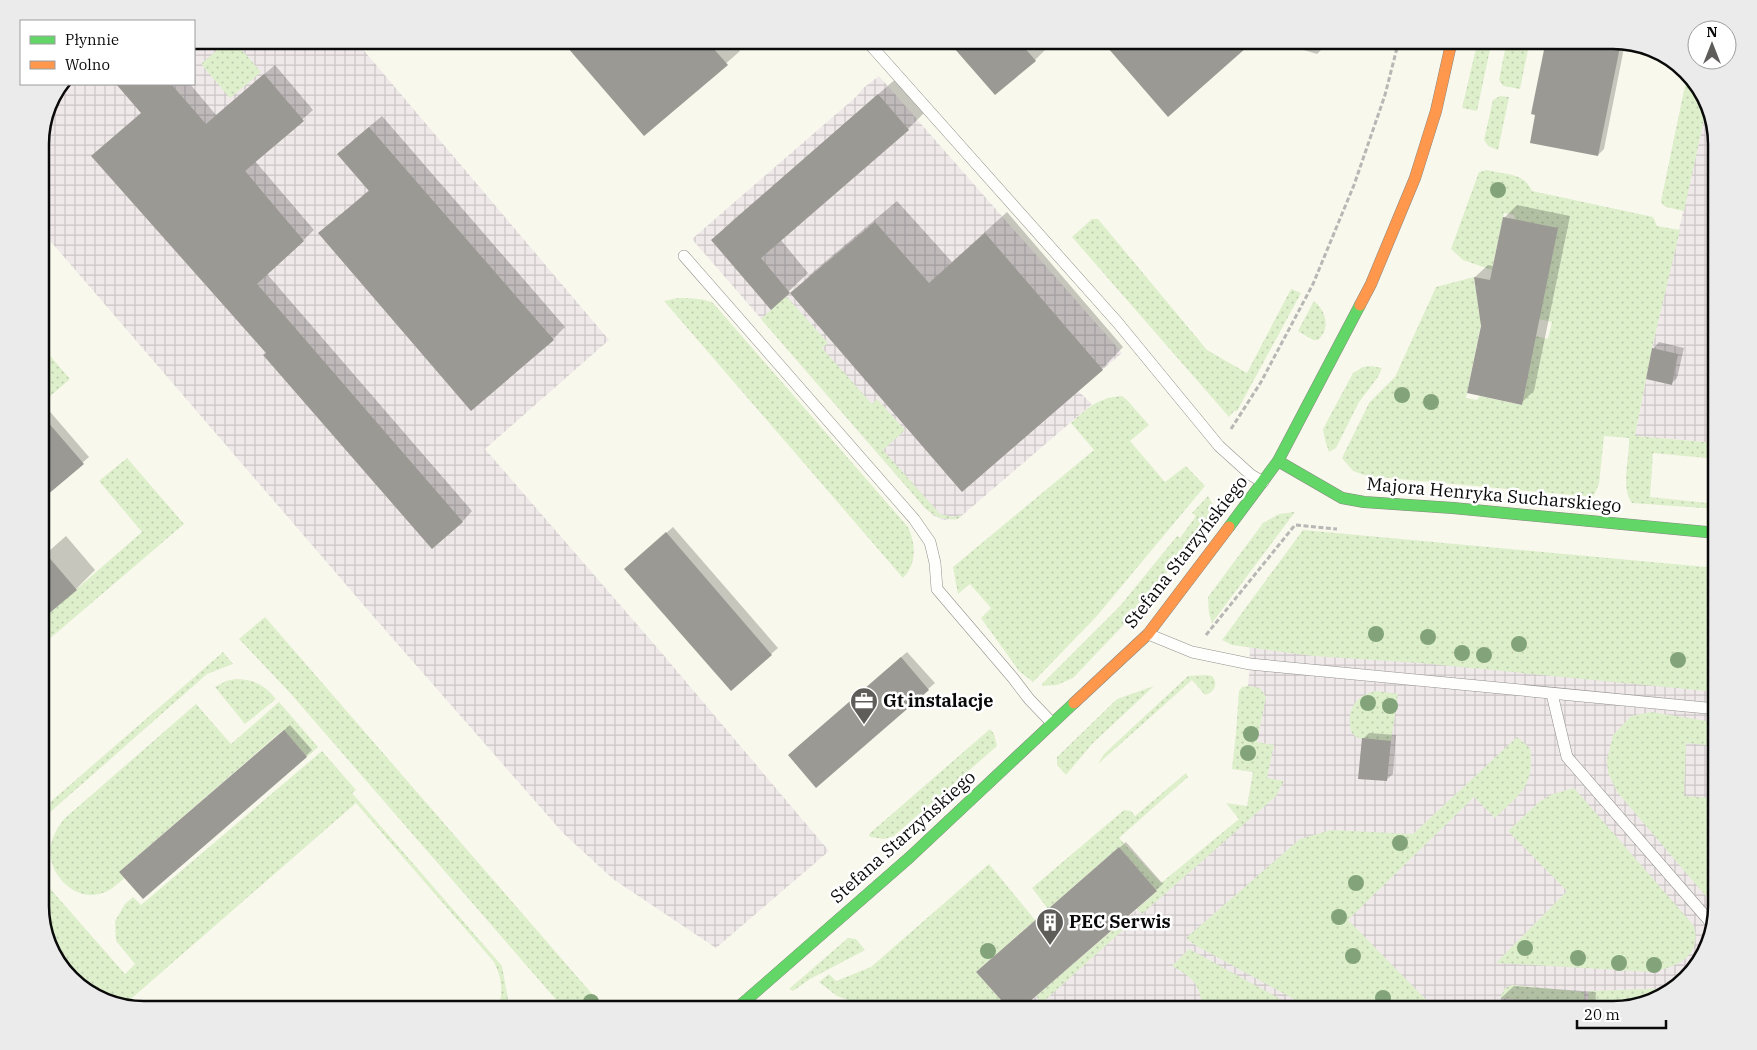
<svg xmlns="http://www.w3.org/2000/svg" width="1757" height="1050" viewBox="0 0 1757 1050" font-family="'IBM Plex Serif',serif">
	<defs>
		<pattern id="industrial-grid" width="8" height="8" patternUnits="userSpaceOnUse" patternTransform="scale(1.25)"><rect width="8" height="8" fill="#f0e9ea"/><path d="M0 4h8M4 0v8" fill="none" stroke="#ccc6c7"/></pattern>
		<pattern id="grass-dots" width="8" height="8" patternUnits="userSpaceOnUse" patternTransform="scale(1.25)"><rect width="8" height="8" fill="#deefcc"/><path d="M2 2h.1M6 6h.1" fill="none" stroke="#bdccae" stroke-width="1.8" stroke-linecap="round"/></pattern>
	</defs>
	<rect width="100%" height="100%" fill="#f9f8ec"/>
	<!-- industrial -->
	<g fill="url(#industrial-grid)">
		<polygon points="194,40 355,40 609,340 485,449 660,651 829,851 716,948 613,879 563,833 373,616 40,229 40,137 48,104 62,84 194,84"/>
		<polygon points="879,76 1122,353 1078,391 1092,404 958,519 942,520 933,515 925,508 692,239 857,96 862,89"/>
		<polygon points="1707,106 1717,137 1717,443 1635,436 1652,348"/>
		<polygon points="1717,626 1717,906 1703,958 1665,996 1613,1010 1020,1010 1241,820 1247,811 1253,772 1240,770 1250,664 1249,633"/>
	</g>
	<!-- grass -->
	<g fill="url(#grass-dots)">
		<polygon points="229,40 233,40 261,72 230,98 201,64"/>
		<polygon points="1478,40 1492,40 1477,111 1462,108"/>
		<polygon points="1507,40 1530,40 1520,89 1503,86 1499,80"/>
		<polygon points="1687,76 1703,92 1707,106 1684,211 1666,207 1662,204 1661,201"/>
		<polygon points="1500,96 1509,97 1498,150 1488,146 1484,140 1493,100"/>
		<path d="M1487,170C1505,175 1524,172 1532,191L1653,217L1657,226L1680,230L1652,348L1635,436L1717,443V459L1653,453L1650,497L1717,504V509L1632,503C1620,488 1630,457 1629,438L1604,436L1599,484L1593,497L1367,476L1353,471L1342,458L1369,403L1395,377L1436,287L1474,277L1479,313L1483,314L1466,398L1477,400L1480,396L1521,405L1536,336L1548,339L1552,322L1539,319L1514,215L1504,213L1492,270L1463,260L1451,249L1479,172Z"/>
		<polygon points="1092,219 1098,219 1207,350 1247,373 1291,289 1301,293 1237,411 1234,411 1229,417 1072,237"/>
		<path d="M786,296L828,343L822,348L872,404L877,399L905,430L883,450L940,514L953,517L962,515L958,519C943,520 936,518 925,508L761,319Z"/>
		<path d="M677,298C689,298 702,298 713,303L908,527C916,545 917,563 903,578L664,301Z"/>
		<path d="M1314,301C1326,311 1331,328 1318,340H1313L1298,331Z"/>
		<polygon points="40,344 70,379 40,405"/>
		<polygon points="1371,366 1382,368 1378,377 1359,402 1336,448 1329,452 1325,440 1323,429 1353,373 1363,367"/>
		<path d="M1122,396L1127,400L1149,425L1130,441L1165,482L1186,466L1205,486L1096,617L1033,682L1019,671L981,618L991,608L970,584L958,594L953,567L1094,450L1071,423C1089,407 1097,398 1122,396Z"/>
		<polygon points="127,458 184,524 40,647 40,621 142,532 99,481"/>
		<polygon points="1208,496 1216,511 1134,614 1073,678 1057,685 1042,686 1042,684 1120,606 1177,536 1180,538 1196,516 1192,513"/>
		<polygon points="1295,512 1212,623 1209,614 1208,597 1263,523 1279,514"/>
		<polygon points="1303,530 1717,568 1717,692 1420,663 1313,656 1232,645 1222,640"/>
		<polygon points="265,617 606,1010 565,1010 291,694 239,639"/>
		<polygon points="223,652 233,664 207,674 48,814 40,829 40,811"/>
		<path d="M1205,675L1212,676C1219,683 1214,693 1205,695L1192,680L1098,764L1104,754L1188,676Z"/>
		<path d="M236,679C253,679 265,685 276,699L245,724L215,687L226,681Z"/>
		<polygon points="1154,686 1092,744 1066,775 1057,765 1057,757 1117,699"/>
		<polygon points="1248,686 1260,688 1266,697 1257,742 1274,745 1267,778 1284,781 1276,796 1142,914 1137,909 1157,891 1119,847 1048,909 1032,888 1124,810 1131,811 1135,816 1186,773 1188,777 1119,838 1161,883 1239,819 1226,803 1247,806 1253,772 1232,769 1236,733 1239,691 1242,687"/>
		<path d="M1376,691L1398,694L1391,741C1380,740 1364,742 1355,736C1351,733 1350,729 1350,725C1348,706 1358,695 1376,691Z"/>
		<path d="M279,702L318,747L307,757L283,730L119,872L125,878C116,885 109,892 99,894C77,900 55,880 51,859C48,844 55,831 64,819L196,704L231,744Z"/>
		<polygon points="1651,712 1713,722 1717,724 1717,746 1686,743 1684,796 1711,798 1710,803 1717,803 1716,908 1618,793 1608,773 1607,760 1613,735 1631,716"/>
		<polygon points="990,729 994,734 997,746 894,836 884,839 870,837 869,834"/>
		<path d="M1517,737L1530,748C1535,787 1520,793 1495,818L1474,797L1348,920L1436,1010H1314L1195,945L1186,938L1300,839L1331,830L1413,834Z"/>
		<path d="M322,751L356,790L352,793L502,966L510,1010H497C504,993 502,978 494,962L356,803L124,1005L92,996L54,958L40,913V872L46,884L125,974L135,964L116,941L115,921L125,904L133,897L141,905Z"/>
		<path d="M1574,788L1694,926C1702,956 1677,967 1652,972L1496,963L1567,891L1508,831L1540,801L1553,794Z"/>
		<polygon points="989,864 1035,920 976,972 1010,1010 876,1010 837,996 819,982 829,974 836,981 871,967"/>
		<polygon points="1129,916 1133,921 1042,1003 1036,996"/>
		<polygon points="848,938 856,939 865,950 810,979 793,991 789,989"/>
		<path d="M1189,949L1300,1010H1203C1200,985 1194,978 1172,966Z"/>
		<polygon points="1512,985 1584,992 1584,1005 1500,998 1505,988"/>
		<polygon points="1673,988 1665,996 1613,1010 1587,1010 1589,991"/>
	</g>
	<!-- shadow -->
	<g fill="#0003">
		<polygon points="562,40 730,40 740,51 645,135"/>
		<polygon points="949,40 1053,40 1054,41 1035,60 996,93"/>
		<polygon points="1271,40 1331,40 1317,54"/>
		<polygon points="1547,40 1613,40 1625,43 1604,149 1598,155 1537,114"/>
		<polygon points="275,65 313,110 255,161 314,230 267,274 472,511 462,522 267,352 142,113 117,84 190,84 216,115"/>
		<polygon points="898,77 927,110 908,129 781,240 808,273 771,308 713,240 732,221"/>
		<polygon points="382,116 565,327 553,339 320,233 369,190 351,142"/>
		<polygon points="897,201 952,262 1007,212 1123,347 1102,369 792,293 813,272"/>
		<polygon points="1517,205 1570,216 1534,391 1521,403 1482,326 1475,277 1488,265 1494,266 1504,218"/>
		<polygon points="1659,342 1684,348 1677,378 1671,384 1653,349"/>
		<polygon points="40,400 89,457 49,492 40,482"/>
		<polygon points="673,527 778,648 731,689 632,563"/>
		<polygon points="66,536 95,570 76,589 40,620 40,559"/>
		<polygon points="907,652 935,683 816,787 795,749"/>
		<polygon points="290,725 312,750 306,756 127,866"/>
		<polygon points="1369,733 1396,735 1393,774 1386,780 1363,739"/>
		<polygon points="1126,842 1163,884 1018,1010 984,966"/>
		<polygon points="1514,986 1596,992 1595,1010 1500,1010 1501,998"/>
	</g>
	<!-- building -->
	<g fill="#9b9993">
		<polygon points="561,40 706,40 728,65 644,136"/>
		<polygon points="947,40 1018,40 1036,61 995,95"/>
		<polygon points="1101,40 1255,40 1168,117"/>
		<polygon points="1546,40 1613,40 1621,42 1598,156 1530,143 1535,115 1531,114"/>
		<polygon points="264,74 304,121 245,171 304,241 257,284 463,522 432,549 263,355 266,353 91,156 141,113 116,84 171,84 206,124"/>
		<polygon points="878,94 909,130 761,258 790,293 771,310 711,240"/>
		<polygon points="369,127 554,340 471,411 318,233 369,191 337,154"/>
		<polygon points="1503,217 1558,228 1522,405 1467,393 1481,326 1474,277 1490,280"/>
		<polygon points="875,222 929,283 985,233 1103,370 962,492 790,293"/>
		<polygon points="1652,348 1678,354 1672,385 1646,379"/>
		<polygon points="40,413 84,464 40,501"/>
		<polygon points="666,532 772,655 731,691 624,569"/>
		<polygon points="40,547 77,590 40,621"/>
		<polygon points="901,657 929,690 816,788 788,755"/>
		<polygon points="284,730 307,757 143,899 119,872"/>
		<polygon points="1362,738 1391,741 1387,781 1358,779"/>
		<polygon points="1119,847 1157,891 1020,1010 1010,1010 976,972"/>
	</g>
	<g fill="none" stroke-linecap="round" stroke-linejoin="round">
		<!-- lane casing -->
		<g stroke="#92918c" stroke-width="12">
			<g id="lane">
				<polyline points="866,40 1118,323 1219,446 1251,475 1263,482"/>
				<polyline points="684,256 914,519 930,542 935,563 937,589 1013,678 1029,699 1052,723"/>
				<polyline points="1148,634 1192,652 1250,664 1717,709"/>
				<polyline points="1552,694 1567,757 1712,924"/>
			</g>
		</g>
		<!-- fast casing -->
		<g stroke="#888882" stroke-width="12">
			<g id="fast">
				<polyline points="1278,461 1342,498 1364,502 1453,508 1717,533"/>
				<polyline points="1229,527 1278,461 1360,305"/>
				<polyline points="735,1010 910,857 1074,703"/>
			</g>
		</g>
		<!-- slow casing -->
		<g stroke="#888882" stroke-width="12">
			<g id="slow">
				<polyline points="1360,305 1371,284 1415,178 1436,111 1452,40"/>
				<polyline points="1074,703 1148,634 1229,527"/>
			</g>
		</g>
		<!-- path -->
		<g stroke="#b7b7b5" stroke-width="3" stroke-dasharray="5 2.5" stroke-linecap="butt">
			<polyline points="1231,429 1261,382 1313,284 1354,185 1385,95 1399,40"/>
			<polyline points="1206,635 1295,525 1337,529"/>
		</g>
		<!-- lane -->
		<use href="#lane" stroke="#fefefc" stroke-width="11"/>
		<!-- fast -->
		<use href="#fast" stroke="#63d668" stroke-width="11"/>
		<!-- slow -->
		<use href="#slow" stroke="#ff974d" stroke-width="11"/>
	</g>
	<!-- trees -->
	<g fill="#83a47a">
		<circle cx="1498" cy="190" r="8"/>
		<circle cx="1402" cy="395" r="8"/>
		<circle cx="1431" cy="402" r="8"/>
		<circle cx="1376" cy="634" r="8"/>
		<circle cx="1428" cy="637" r="8"/>
		<circle cx="1519" cy="644" r="8"/>
		<circle cx="1462" cy="653" r="8"/>
		<circle cx="1484" cy="655" r="8"/>
		<circle cx="1678" cy="660" r="8"/>
		<circle cx="1368" cy="703" r="8"/>
		<circle cx="1390" cy="706" r="8"/>
		<circle cx="1251" cy="734" r="8"/>
		<circle cx="1248" cy="753" r="8"/>
		<circle cx="1400" cy="843" r="8"/>
		<circle cx="1356" cy="883" r="8"/>
		<circle cx="1339" cy="917" r="8"/>
		<circle cx="1525" cy="948" r="8"/>
		<circle cx="988" cy="951" r="8"/>
		<circle cx="1353" cy="956" r="8"/>
		<circle cx="1578" cy="958" r="8"/>
		<circle cx="1619" cy="963" r="8"/>
		<circle cx="1654" cy="965" r="8"/>
		<circle cx="1383" cy="998" r="8"/>
		<circle cx="591" cy="1002" r="8"/>
	</g>
	<!-- icons -->
	<defs>
		<g id="office-pin" transform="scale(1.4375)"><path d="M0 17L-7.5 6A9.5 9.5 0 1 1 7.5 6Z" fill="#5e5d59" stroke="#fff"/><path d="M-6-3h4V-5.5h4V-3h4V5H-6ZM-1-4.5V-3h2v-1.5ZM-6 0V1H6V0Z" fill="#fff"/></g>
		<g id="building-pin" transform="scale(1.4375)"><path d="M0 17L-7.5 6A9.5 9.5 0 1 1 7.5 6Z" fill="#5e5d59" stroke="#fff"/><path d="M-4-6H4V6H1V3H-1V6H-4ZM-2.5-4.3h1.7v1.8h-1.7ZM.8-4.3h1.7v1.8H.8ZM-2.5-1h1.7V.8h-1.7ZM.8-1h1.7V.8H.8Z" fill="#fff"/></g>
	</defs>
	<g fill-rule="evenodd">
		<use href="#office-pin" x="864" y="701"/>
		<use href="#building-pin" x="1050" y="922"/>
	</g>
	<g text-anchor="middle" stroke-width="5" stroke-linejoin="round" paint-order="stroke">
		<!-- street labels -->
		<g font-size="18" fill="#0a0a0a" stroke="#fff">
			<text transform="translate(1494 495) rotate(5)" y="6">Majora Henryka Sucharskiego</text>
			<text transform="translate(1186 552) rotate(-52)" y="6">Stefana Starzyńskiego</text>
			<text transform="translate(903 837) rotate(-42)" y="6">Stefana Starzyńskiego</text>
		</g>
		<!-- poi labels -->
		<g font-size="18" font-weight="bold" fill="#0a0a0a" stroke="#fff" text-anchor="start">
			<text x="883" y="707">Gt instalacje</text>
			<text x="1069" y="928">PEC Serwis</text>
		</g>
	</g>
	<!-- crop -->
	<path d="M0 0H1757V1050H0ZM144 49H1613A95 95 0 0 1 1708 144V906A95 95 0 0 1 1613 1001H144A95 95 0 0 1 49 906V144A95 95 0 0 1 144 49Z" fill="#ebebeb" fill-rule="evenodd"/>
	<path fill="none" stroke="#0a0a0a" stroke-width="2.5" d="M144 49H1613A95 95 0 0 1 1708 144V906A95 95 0 0 1 1613 1001H144A95 95 0 0 1 49 906V144A95 95 0 0 1 144 49Z"/>
	<!-- legend -->
	<rect x="20" y="20" width="175" height="65" fill="#ffffff" stroke="#9d9d9d"/>
	<rect x="30" y="36" width="25" height="8" fill="#63d668" stroke="#9d9d9d"/>
	<text x="65" y="45" font-size="15" fill="#0a0a0a">Płynnie</text>
	<rect x="30" y="61" width="25" height="8" fill="#ff974d" stroke="#9d9d9d"/>
	<text x="65" y="70" font-size="15" fill="#0a0a0a">Wolno</text>
	<!-- north arrow -->
	<g transform="translate(1712 45)"><circle r="24" fill="#ffffff" stroke="#9d9d9d"/>
	<path d="M0-4L9 19L0 12L-9 19Z" fill="#5e5d59"/>
	<text y="-8" font-size="14" font-weight="bold" text-anchor="middle" fill="#0a0a0a">N</text>
	</g>
	<!-- scale -->
	<path d="M1577 1020v8h89v-8" fill="none" stroke="#0a0a0a" stroke-width="2.5"/>
	<text x="1584" y="1020" font-size="15" fill="#0a0a0a" stroke="#ffffff" stroke-width="4" paint-order="stroke">20 m</text>
</svg>
